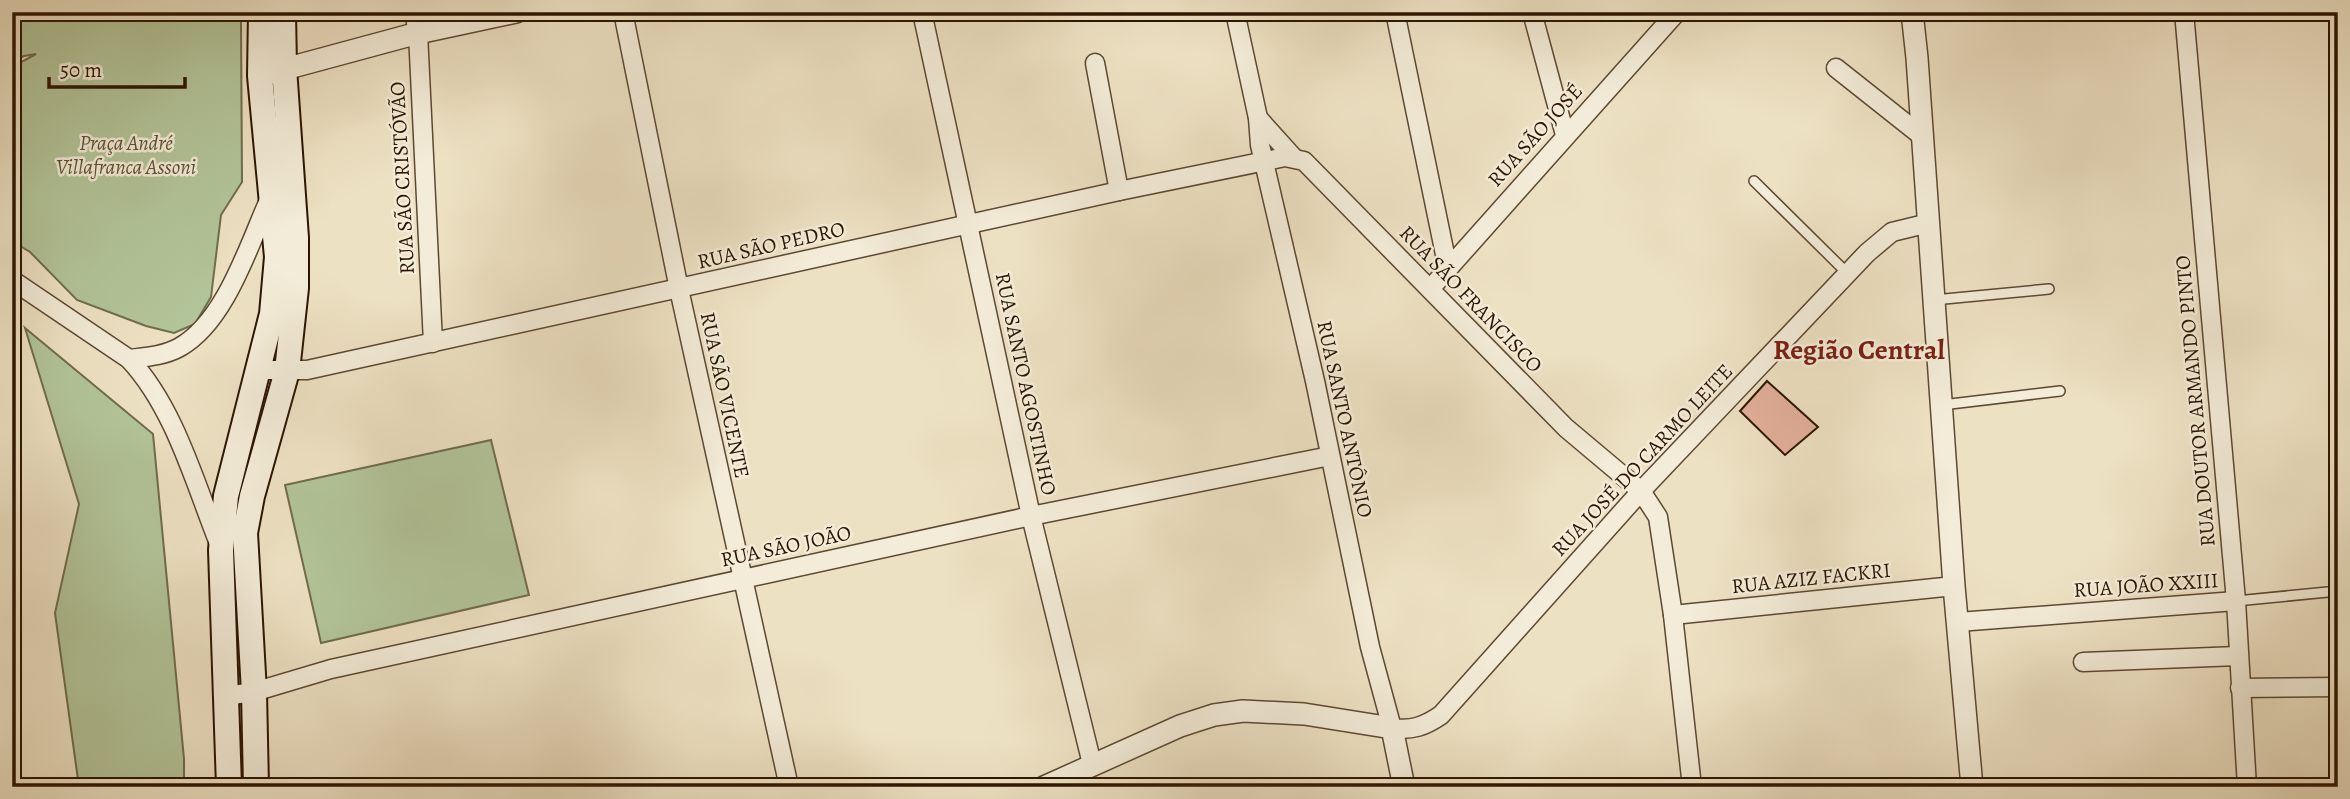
<svg xmlns="http://www.w3.org/2000/svg" width="2350" height="799" viewBox="0 0 2350 799" font-family="Alegreya,serif">
	<rect width="100%" height="100%" fill="#ede1c3"/>
	<filter id="stains"><feTurbulence type="fractalNoise" baseFrequency=".00286" numOctaves="4"/><feColorMatrix values="0 0 0 0 .2 0 0 0 0 .09 0 0 0 0 .02 0 0 0 .5 -.17"/></filter>
	<radialGradient id="worn" r=".72"><stop offset=".6" stop-color="#630" stop-opacity="0"/><stop offset="1" stop-color="#630" stop-opacity=".3"/></radialGradient>
	<!-- green -->
	<g fill="#b2c499" stroke="#706c4d" stroke-width="2">
		<polygon points="12,12 243,12 241,22 242,182 221,215 211,297 195,324 174,333 146,326 77,300 30,252 12,241 12,67 36,54 24,56 12,62"/>
		<polygon points="25,328 153,434 184,759 184,787 79,787 55,613 79,504"/>
		<polygon points="491,440 529,595 321,643 285,485"/>
	</g>
	<!-- building -->
	<polygon fill="#e3af9a" stroke="#2d1501" stroke-width="2" points="1767,381 1818,427 1785,455 1740,411"/>
	<g fill="none" stroke-linecap="round" stroke-linejoin="round">
		<!-- service casing -->
		<g stroke="#5d4832" stroke-width="12">
			<g id="service">
				<polyline points="1754,181 1848,274"/>
				<polyline points="1934,300 2049,289"/>
				<polyline points="1942,405 2060,391"/>
				<polyline points="2236,601 2338,591"/>
			</g>
		</g>
		<!-- minor casing -->
		<g stroke="#5d4832" stroke-width="21">
			<g id="minor">
				<polyline points="414,12 418,33 433,343"/>
				<polyline points="623,12 679,289 789,787"/>
				<polyline points="922,12 1031,516 1092,764"/>
				<path d="M1235,12L1258,118L1260,145L1315,381L1370,647L1392,728C1412,731 1425,726 1441,715L1641,491L1867,253L1892,232L1929,223"/>
				<polyline points="1395,12 1448,269"/>
				<polyline points="1532,12 1565,135"/>
				<polyline points="2184,12 2236,601 2247,787"/>
				<polyline points="1095,63 1119,191"/>
				<polyline points="1836,68 1923,137"/>
				<polyline points="1258,118 1294,158"/>
				<path d="M12,280L129,359C175,408 195,484 220,546"/>
				<polyline points="1430,289 1677,12"/>
				<path d="M129,359C146,357 164,356 180,347C226,321 249,244 270,198"/>
				<polyline points="259,370 307,370 1119,191 1285,157 1304,161 1566,428 1641,491 1658,517 1673,615 1692,787"/>
				<polyline points="1673,615 1954,586"/>
				<polyline points="1958,622 2236,601"/>
				<polyline points="2083,662 2238,656"/>
				<polyline points="2240,688 2338,687"/>
				<polyline points="225,696 254,692 331,669 1031,516 1330,456"/>
			</g>
		</g>
		<!-- tertiary casing -->
		<g stroke="#5d4832" stroke-width="24">
			<g id="tertiary">
				<polyline points="1912,12 1917,58 1954,586 1972,787"/>
				<polyline points="270,73 418,33 516,12"/>
				<polyline points="1044,787 1180,726 1214,715 1243,711 1304,714 1392,728 1404,787"/>
			</g>
		</g>
		<!-- secondary casing -->
		<g stroke="#2d1501" stroke-width="28">
			<g id="secondary">
				<polyline points="229,787 221,550 226,496 272,314 277,257 260,76 261,12"/>
				<polyline points="256,787 254,692 245,533 252,496 287,371 296,288 296,238 284,68 283,12"/>
			</g>
		</g>
		<!-- service -->
		<use href="#service" stroke="#f3ecd8" stroke-width="9"/>
		<!-- minor -->
		<use href="#minor" stroke="#f3ecd8" stroke-width="18"/>
		<!-- tertiary -->
		<use href="#tertiary" stroke="#f3ecd8" stroke-width="21"/>
		<!-- secondary -->
		<use href="#secondary" stroke="#f3ecd8" stroke-width="24"/>
	</g>
	<g text-anchor="middle" stroke-width="5" stroke-linejoin="round" paint-order="stroke">
		<!-- street labels -->
		<g font-size="21" fill="#2d1501" stroke="#f3ecd8">
			<text transform="translate(1535 135) rotate(-48)" y="7">RUA SÃO JOSÉ</text>
			<text transform="translate(402 178) rotate(-93)" y="7">RUA SÃO CRISTÓVÃO</text>
			<text transform="translate(771 245) rotate(-13)" y="7">RUA SÃO PEDRO</text>
			<text transform="translate(1471 299) rotate(46)" y="7">RUA SÃO FRANCISCO</text>
			<text transform="translate(1026 384) rotate(78)" y="7">RUA SANTO AGOSTINHO</text>
			<text transform="translate(725 395) rotate(78)" y="7">RUA SÃO VICENTE</text>
			<text transform="translate(2195 401) rotate(-95)" y="7">RUA DOUTOR ARMANDO PINTO</text>
			<text transform="translate(1345 419) rotate(78)" y="7">RUA SANTO ANTÔNIO</text>
			<text transform="translate(1642 460) rotate(-47)" y="7">RUA JOSÉ DO CARMO LEITE</text>
			<text transform="translate(786 546) rotate(-12)" y="7">RUA SÃO JOÃO</text>
			<text transform="translate(1811 578) rotate(-6)" y="7">RUA AZIZ FACKRI</text>
			<text transform="translate(2146 585) rotate(-4)" y="7">RUA JOÃO XXIII</text>
		</g>
		<!-- park labels -->
		<g font-size="21" font-style="italic" fill="#5c5236" stroke="#f3ecd8">
			<text x="126" y="150">Praça André<tspan x="126" dy="24">Villafranca Assoni</tspan></text>
		</g>
		<!-- district labels -->
		<g font-size="28" font-weight="bold" fill="#7a1f14" stroke="#f3ecd8">
			<text x="1859" y="359">Região Central</text>
		</g>
	</g>
	<!-- margin -->
	<rect width="2350" height="799" fill="none" stroke="#ede1c3" stroke-width="42"/>
	<rect x="14" y="14" width="2322" height="771" fill="none" stroke="#2d1501" stroke-width="3.5"/>
	<rect x="21" y="21" width="2308" height="757" fill="none" stroke="#2d1501" stroke-width="2"/>
	<!-- scale -->
	<path d="M49 77v10h136v-10" fill="none" stroke="#2d1501" stroke-width="3.5"/>
	<text x="60" y="77" font-size="21" fill="#2d1501" stroke="#f3ecd8" stroke-width="5" paint-order="stroke">50 m</text>
	<rect width="100%" height="100%" filter="url(#stains)"/>
	<rect width="100%" height="100%" fill="url(#worn)"/>
</svg>
